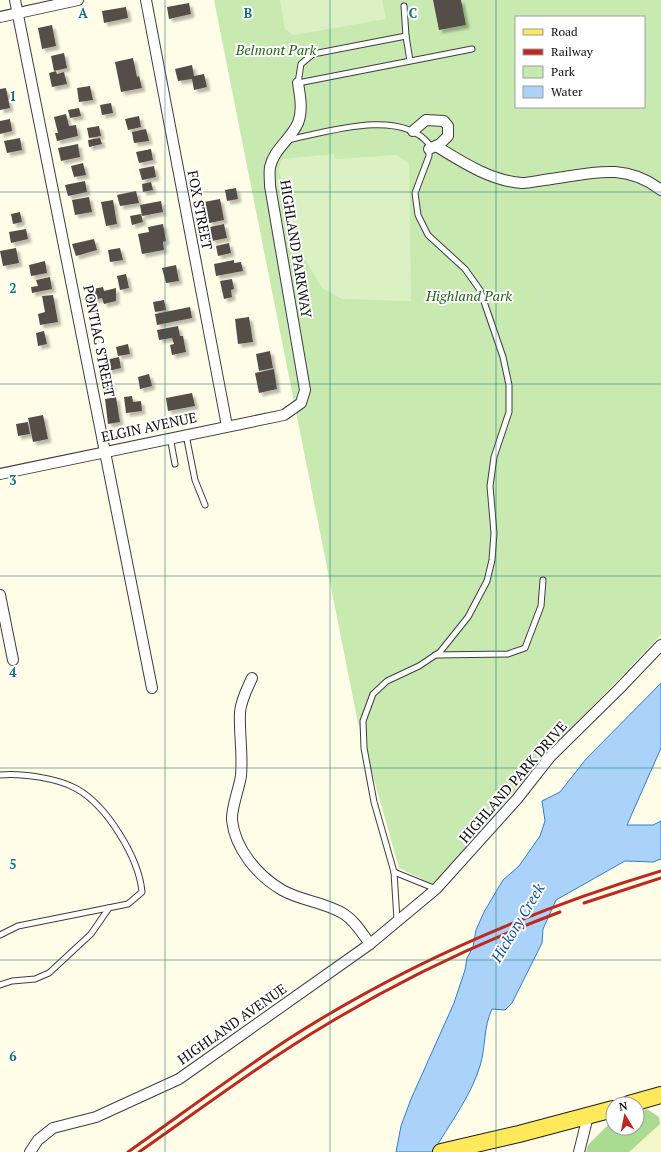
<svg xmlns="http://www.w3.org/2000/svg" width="661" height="1152" viewBox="0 0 661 1152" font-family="'PT Serif',serif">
	<defs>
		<filter id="shadow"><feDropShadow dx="3.5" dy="3.5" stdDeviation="1" flood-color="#0004"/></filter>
	</defs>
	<rect width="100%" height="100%" fill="#fffde8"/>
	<!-- farmland -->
	<polygon fill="#f4f5c8" points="661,1123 661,1152 629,1152 633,1148"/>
	<!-- green -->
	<path fill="#c8eab1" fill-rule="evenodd" d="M214,0H661V635L546,755L434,885L399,868L358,723ZM516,17H644V107H516Z"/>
	<!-- forest -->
	<polygon fill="#a9db90" points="647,1109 659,1117 660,1124 629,1152 586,1152 588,1145 610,1123 613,1121 613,1128 637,1128 637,1112"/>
	<!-- pitch -->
	<g fill="#dcf1c3">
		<polygon points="280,0 382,0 386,19 293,35 285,29"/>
		<path d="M333,154L336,159L397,155L409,164L411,301L342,299L322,288L289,232L284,207L287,203C286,197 286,190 284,184C279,173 277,172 282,159Z"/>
	</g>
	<!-- water -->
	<path fill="#abd3f9" stroke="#2f7fd2" d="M661,683V748L627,825H653L661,821V859L653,862L625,861L556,900L543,929L542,943L512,1003L505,1010L492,1009C483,1028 486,1047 480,1066C471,1096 449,1125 433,1152H396L401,1126L411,1099L454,1003L465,970L467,958L473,947L476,930L484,912L503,880L519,866L540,836L545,821L542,801L560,792L586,759Z"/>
	<!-- building -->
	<g fill="#544d47" filter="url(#shadow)">
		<polygon points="433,0 461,0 466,25 439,30"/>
		<polygon points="189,3 191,14 169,19 167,7"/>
		<polygon points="126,7 128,18 104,23 102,11"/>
		<polygon points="52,25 56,46 42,49 38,28"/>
		<polygon points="64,53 67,68 54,71 51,56"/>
		<polygon points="133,58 137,77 139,76 142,88 121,92 115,62"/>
		<polygon points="192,65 194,76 204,74 207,87 194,90 192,79 178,81 175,69"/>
		<polygon points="56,71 57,74 64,72 67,84 52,87 49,73"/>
		<polygon points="90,86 93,100 79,102 77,88"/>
		<polygon points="6,88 10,108 0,110 0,89"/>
		<polygon points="111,103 113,113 102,115 100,105"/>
		<polygon points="79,108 81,116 70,118 68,110"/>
		<polygon points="66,114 69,126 76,125 78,136 57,141 55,133 58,133 54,117"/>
		<polygon points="139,116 141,127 128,130 125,119"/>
		<polygon points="10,119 12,131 0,134 0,121"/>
		<polygon points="99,126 101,136 89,138 87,128"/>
		<polygon points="146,129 149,141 134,143 132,132"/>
		<polygon points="20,138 22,150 7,153 4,141"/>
		<polygon points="100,138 102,144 89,147 88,140"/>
		<polygon points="78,144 80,157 61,161 58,148"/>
		<polygon points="151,149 153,160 139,163 136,152"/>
		<polygon points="83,163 86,175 74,177 71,166"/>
		<polygon points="154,166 156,177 142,180 139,169"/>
		<polygon points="85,181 87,192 68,196 65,185"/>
		<polygon points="151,182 153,190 143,192 142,184"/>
		<polygon points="236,188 238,199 227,201 225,190"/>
		<polygon points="136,191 139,203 120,206 117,195"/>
		<polygon points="89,197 92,212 75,215 72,200"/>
		<polygon points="220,199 224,220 209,223 204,202"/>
		<polygon points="113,200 117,224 106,226 101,202"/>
		<polygon points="161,201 163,212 142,216 140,205"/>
		<polygon points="20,212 22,222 13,224 11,214"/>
		<polygon points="141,214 143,222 132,225 130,216"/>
		<polygon points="163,224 166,241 163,242 164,250 142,254 138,234 149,232 148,227"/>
		<polygon points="224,224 227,238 212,241 210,227"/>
		<polygon points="26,229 28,239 11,243 9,232"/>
		<polygon points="94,239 97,250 76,256 72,244"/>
		<polygon points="229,243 231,253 218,256 216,246"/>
		<polygon points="16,248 19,263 3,266 0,251"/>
		<polygon points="120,248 123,260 110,262 108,250"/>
		<polygon points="234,260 234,263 241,262 243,271 216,276 214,264"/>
		<polygon points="45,261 47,273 31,276 29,265"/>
		<polygon points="176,265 179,281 166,283 162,268"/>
		<polygon points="126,274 129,288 120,290 117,276"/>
		<polygon points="50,277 52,289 32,293 31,287 38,286 36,280"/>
		<polygon points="232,279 234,289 231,290 232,297 224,299 220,281"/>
		<polygon points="103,287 104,291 116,288 116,301 104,304 102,298 90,301 88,290"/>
		<polygon points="53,295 58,322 40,325 38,314 45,312 42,296"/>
		<polygon points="164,300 166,310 155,312 153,302"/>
		<polygon points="190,307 192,318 157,325 155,314"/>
		<polygon points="249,317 253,342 238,344 235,319"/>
		<polygon points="178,326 180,336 183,336 186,352 172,355 170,345 174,344 172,338 159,340 157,330"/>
		<polygon points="44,331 47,344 38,346 36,333"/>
		<polygon points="128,344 130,354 118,356 116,347"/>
		<polygon points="270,351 273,368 259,371 256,354"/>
		<polygon points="119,357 121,368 108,371 106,360"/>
		<polygon points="274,369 277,389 259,393 255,373"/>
		<polygon points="149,374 152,386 140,389 138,377"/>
		<polygon points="111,382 113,389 102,391 101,384"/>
		<polygon points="192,393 195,406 168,411 166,398"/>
		<polygon points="132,396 133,402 141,401 142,411 126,413 124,397"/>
		<polygon points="116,397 120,422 108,424 105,399"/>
		<polygon points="43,415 48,439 33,442 28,418"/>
		<polygon points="28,422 30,434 18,436 16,424"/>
	</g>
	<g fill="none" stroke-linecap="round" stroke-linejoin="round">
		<!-- lane casing -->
		<g stroke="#3e3e3e" stroke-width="7">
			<g id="lane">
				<polyline points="404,6 406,36"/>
				<polyline points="410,61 406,36 313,54 301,64 298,83 472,49"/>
				<path d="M288,140C327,132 400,108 429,144V156L415,193L418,215L428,235L465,269L480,290L503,357L509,385V412L494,457L490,486L494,533L492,560L487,581L468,617L440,652L419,666L387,681L373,694L363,721L364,748L374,802L394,872L397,920"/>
				<polyline points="186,435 195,480 205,505"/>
				<polyline points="170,437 175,464"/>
				<polyline points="435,655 508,654 525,648 541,606 543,580"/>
				<path d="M0,775C21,773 58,778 77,789C107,806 139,858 142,892L128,904L18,926L0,935"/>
				<polyline points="394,872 436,889"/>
				<polyline points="0,985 12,981 35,979 49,973 91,934 109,908"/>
			</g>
		</g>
		<!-- street casing -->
		<g stroke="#3e3e3e" stroke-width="12">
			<g id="street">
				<polyline points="15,0 152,688"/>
				<polyline points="146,0 227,426"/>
				<polyline points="0,17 78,0"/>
				<polyline points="413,131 426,120 444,121 448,126 448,136 440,144 429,149"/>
				<path d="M436,146C462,162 491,181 522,183C529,183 537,181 544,180C587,175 622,160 661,190"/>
				<path d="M0,474L284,415L301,403L305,390L270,186C270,180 269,173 270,167C274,149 291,139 298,123C303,110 300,96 298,83"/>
				<polyline points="0,595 13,660"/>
				<path d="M252,678C247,689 241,700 240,712C239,733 243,755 241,776C239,789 231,809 232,820C235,849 258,876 282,890C301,901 325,902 344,914C355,921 362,933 370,944"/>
				<polyline points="30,1152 38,1140 53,1128 96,1117 179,1079 370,944 436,889 517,799 550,757 619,689 661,645"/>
				<polyline points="579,1152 588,1116"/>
			</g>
		</g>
		<!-- primary casing -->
		<g stroke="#1c1c1c" stroke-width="18">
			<g id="primary">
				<polyline points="629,1104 661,1095"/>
				<polyline points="441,1152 519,1134 613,1109"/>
			</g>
		</g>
		<!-- lane -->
		<use href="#lane" stroke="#fff" stroke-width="5"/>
		<!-- street -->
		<use href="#street" stroke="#fff" stroke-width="10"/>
		<!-- primary -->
		<use href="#primary" stroke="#ffe859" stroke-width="16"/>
		<!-- rail -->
		<g stroke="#bf281e" stroke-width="3">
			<polyline points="584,903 661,878"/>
			<path d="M128,1152C182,1114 235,1074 290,1038C404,965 531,910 661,871"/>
			<path d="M139,1152C202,1108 263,1062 329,1023C402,979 480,942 560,912"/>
		</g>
	</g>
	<!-- grid -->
	<path fill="none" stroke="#0f766e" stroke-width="1" stroke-opacity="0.55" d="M165,0V1152M330,0V1152M496,0V1152M0,192H661M0,384H661M0,576H661M0,768H661M0,960H661"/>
	<g text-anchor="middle" stroke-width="4" stroke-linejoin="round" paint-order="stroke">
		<!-- park labels -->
		<g font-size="14" font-style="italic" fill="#216419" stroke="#fff">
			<text x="276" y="55">Belmont Park</text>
			<text x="469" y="301">Highland Park</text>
		</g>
		<!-- street labels -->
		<g font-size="14" fill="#0b0b0b" stroke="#fff">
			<text transform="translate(200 210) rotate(79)" y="5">FOX STREET</text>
			<text transform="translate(296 249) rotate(81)" y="5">HIGHLAND PARKWAY</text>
			<text transform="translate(99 341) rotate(79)" y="5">PONTIAC STREET</text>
			<text transform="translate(149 427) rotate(-12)" y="5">ELGIN AVENUE</text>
			<text transform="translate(513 782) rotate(-49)" y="5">HIGHLAND PARK DRIVE</text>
			<text transform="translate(232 1024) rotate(-35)" y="5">HIGHLAND AVENUE</text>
		</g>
		<!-- water labels -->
		<g font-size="15" font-style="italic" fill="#1051a0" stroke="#fff">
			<text transform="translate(518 923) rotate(-59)" y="5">Hickory Creek</text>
		</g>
	</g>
	<g font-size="13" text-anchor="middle" font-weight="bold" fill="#0f766e" stroke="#fff" stroke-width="4" stroke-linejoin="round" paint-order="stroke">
		<text x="83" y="18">A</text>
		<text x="248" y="18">B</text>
		<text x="413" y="18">C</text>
		<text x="13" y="101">1</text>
		<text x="13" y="293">2</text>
		<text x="13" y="485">3</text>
		<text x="13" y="677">4</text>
		<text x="13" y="869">5</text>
		<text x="13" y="1061">6</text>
	</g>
	<!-- legend -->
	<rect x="515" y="16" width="130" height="92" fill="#ffffff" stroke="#9d9d9d"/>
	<rect x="523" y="29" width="20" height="6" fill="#ffe859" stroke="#9d9d9d"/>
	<text x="551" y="36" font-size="12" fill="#0b0b0b">Road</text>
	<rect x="523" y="49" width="20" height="6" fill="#bf281e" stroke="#9d9d9d"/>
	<text x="551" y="56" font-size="12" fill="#0b0b0b">Railway</text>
	<rect x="523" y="66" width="20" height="12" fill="#c8eab1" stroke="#9d9d9d"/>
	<text x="551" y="76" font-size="12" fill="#0b0b0b">Park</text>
	<rect x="523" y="86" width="20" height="12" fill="#abd3f9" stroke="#9d9d9d"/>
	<text x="551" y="96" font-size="12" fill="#0b0b0b">Water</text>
	<!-- north arrow -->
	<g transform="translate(625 1116) rotate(350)"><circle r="19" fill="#ffffff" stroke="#9d9d9d"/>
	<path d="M0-3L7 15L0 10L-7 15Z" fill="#bf281e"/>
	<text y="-6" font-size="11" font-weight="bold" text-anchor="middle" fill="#0b0b0b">N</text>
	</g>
</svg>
